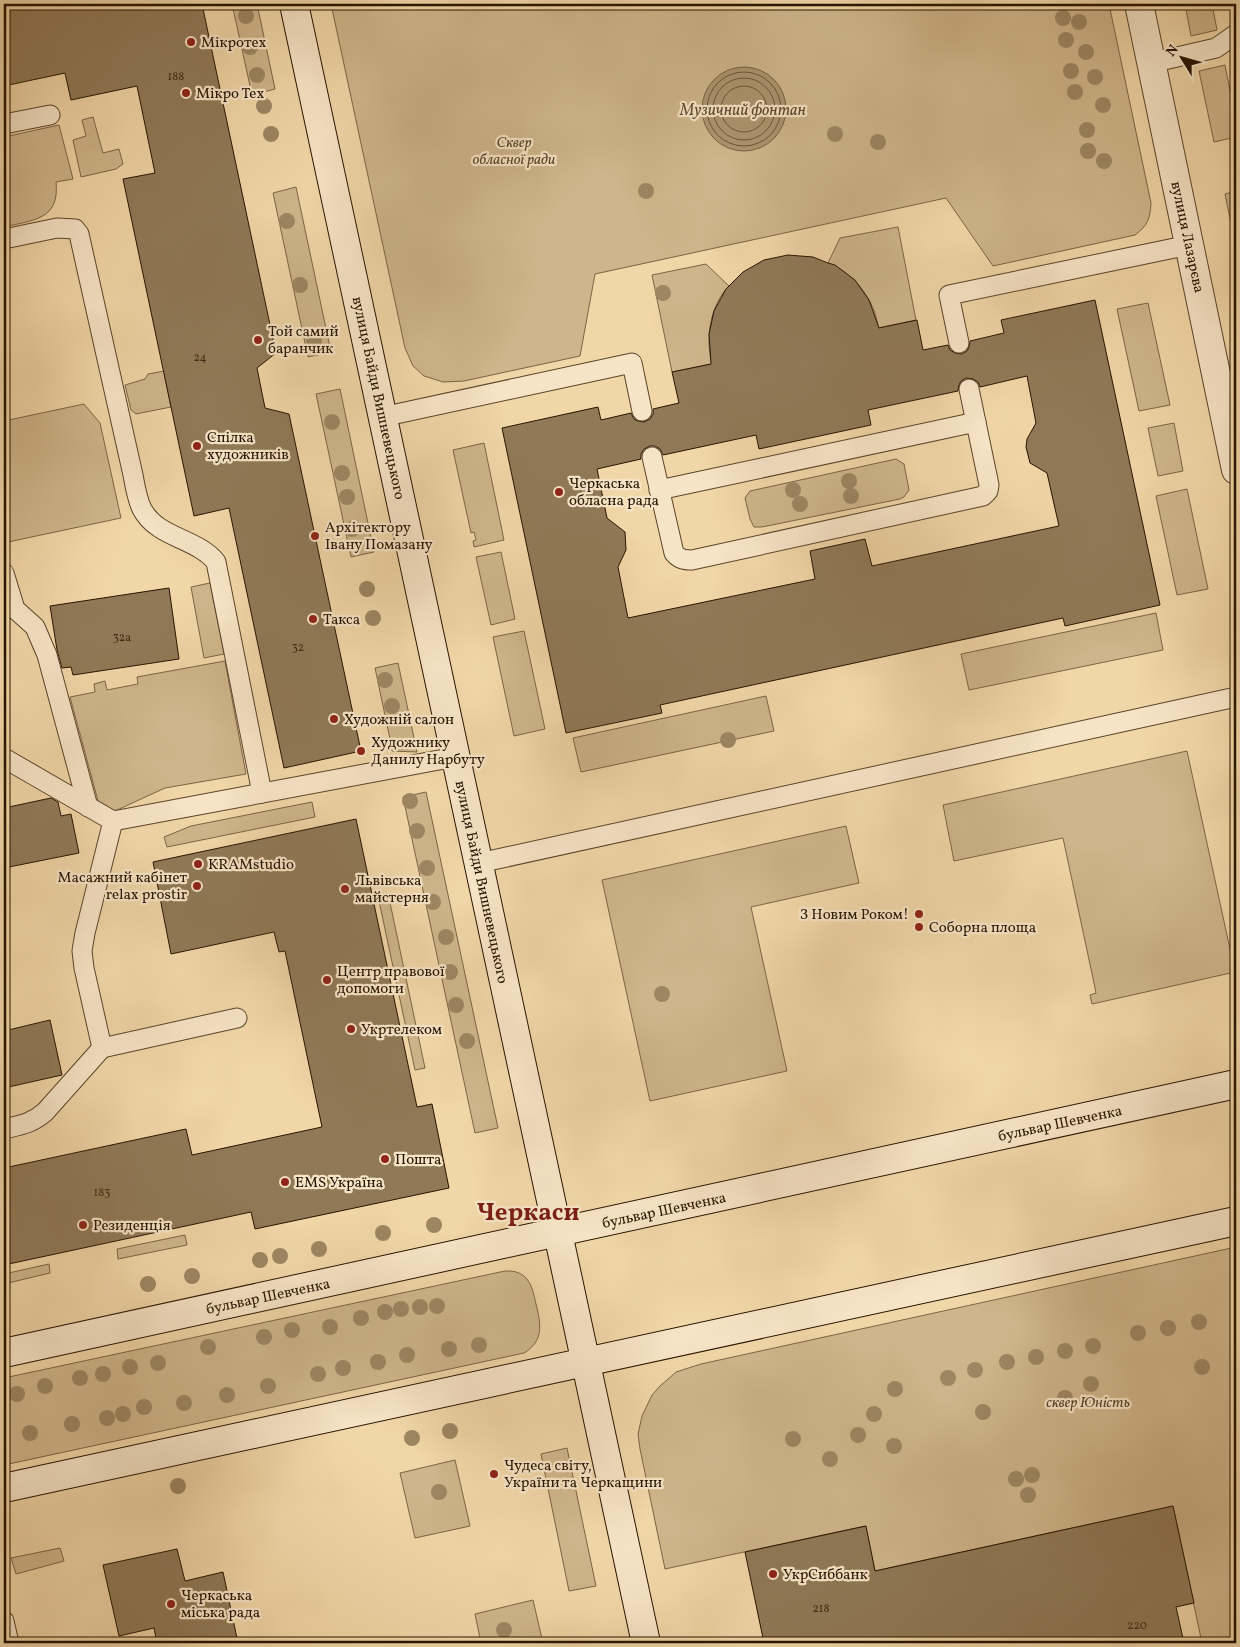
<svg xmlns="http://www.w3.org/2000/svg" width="1240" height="1647" viewBox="0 0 1240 1647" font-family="Vollkorn,serif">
	<rect width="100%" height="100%" fill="#f1d6a7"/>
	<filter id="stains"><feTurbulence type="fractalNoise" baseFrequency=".004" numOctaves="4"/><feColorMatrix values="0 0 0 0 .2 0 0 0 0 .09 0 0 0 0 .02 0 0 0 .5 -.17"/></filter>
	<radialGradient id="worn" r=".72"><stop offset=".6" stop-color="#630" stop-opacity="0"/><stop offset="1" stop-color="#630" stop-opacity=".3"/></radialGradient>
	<!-- green -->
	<g fill="#cfb58b" stroke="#7b6446">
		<polygon points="232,4 257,4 275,89 252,95"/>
		<path d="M331,4H1109L1151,203C1150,219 1148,225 1135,235L993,266L946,198L595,274L580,356L464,381L443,382L424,376L413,366L405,348Z"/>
		<polygon points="1185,4 1212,4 1217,30 1191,36"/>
		<polygon points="1225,65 1236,121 1236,137 1214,142 1199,71"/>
		<polygon points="93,117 103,153 119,149 123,164 116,169 81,177 73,140 86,136 82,120"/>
		<path d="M59,125L73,179L56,182C60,220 33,220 4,227V137Z"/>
		<polygon points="296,187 331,352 308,357 273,193"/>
		<polygon points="1236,191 1236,248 1225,194"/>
		<path d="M898,227L916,320L878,328C876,301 853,272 828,263L840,238Z"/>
		<path d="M706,264L729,286C710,305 705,339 712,364L672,372L652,275Z"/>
		<polygon points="1148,303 1170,405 1139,411 1117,309"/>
		<polygon points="164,371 171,407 136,414 131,410 125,385 145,379 148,374"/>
		<polygon points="340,389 374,552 351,557 316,394"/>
		<polygon points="84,404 100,423 121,518 8,542 4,521 4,421"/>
		<polygon points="1174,423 1183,471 1158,476 1148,428"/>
		<polygon points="484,443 504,540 474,547 473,541 476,540 474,532 471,533 453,450"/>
		<polygon points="896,459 904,464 909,490 904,497 900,499 762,527 754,527 750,519 745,498 750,491"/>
		<polygon points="1187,489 1208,589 1177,595 1156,496"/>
		<polygon points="501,552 515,619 491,625 476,557"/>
		<polygon points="210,583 224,654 204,658 191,587"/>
		<polygon points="1156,613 1163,650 969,690 961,654"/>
		<polygon points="524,631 545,729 514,736 493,637"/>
		<polygon points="225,661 246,774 165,788 115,811 98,801 70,697 95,692 94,684 105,681 107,690 138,684 137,677"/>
		<polygon points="398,663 417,752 392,751 390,739 375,668"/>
		<polygon points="766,696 774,731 581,772 573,738"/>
		<polygon points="1187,751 1235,972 1092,1004 1090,995 1096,993 1094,983 1063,838 954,861 943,805"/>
		<polygon points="426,792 498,1128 475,1133 403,797"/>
		<polygon points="312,802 315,817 167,847 164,837 191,826"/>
		<polygon points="846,826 859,883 751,907 787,1071 650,1101 602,880"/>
		<polygon points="389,898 425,1068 415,1070 379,901"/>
		<polygon points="185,1235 187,1245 118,1259 117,1249"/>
		<polygon points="1236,1247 1236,1643 1202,1643 1173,1506 875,1571 865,1526 665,1569 640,1449 638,1434 642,1416 652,1395 660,1386 676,1372 701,1364"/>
		<polygon points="49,1264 50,1273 4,1284 4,1274"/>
		<path d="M505,1271C528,1270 532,1285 536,1304C541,1324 544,1341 524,1353L4,1465V1378Z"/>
		<polygon points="567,1448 596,1586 569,1591 541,1454"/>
		<polygon points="455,1460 470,1526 415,1538 400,1473"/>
		<polygon points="60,1548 64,1561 16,1574 11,1558"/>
		<polygon points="533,1600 543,1643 481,1643 475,1614"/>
	</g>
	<!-- water -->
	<circle fill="#ac946e" stroke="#776142" cx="744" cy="109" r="42"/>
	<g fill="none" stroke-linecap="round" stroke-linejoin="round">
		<!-- shore -->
		<g stroke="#6a5437" stroke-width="1">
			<circle cx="744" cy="109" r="37"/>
			<circle cx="744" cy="109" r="31"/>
			<circle cx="744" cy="109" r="23"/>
		</g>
	</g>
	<!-- building -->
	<g fill="#907957" stroke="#271400" fill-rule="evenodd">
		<polygon points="4,4 202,4 276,353 257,368 265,408 289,414 361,751 284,768 229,508 194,516 123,179 155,173 137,86 71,100 65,73 4,86"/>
		<path d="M788,255L813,257L828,263L835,265L855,280L869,300L879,328L917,320L923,350L948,345L950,350L955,353L962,354L967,351L969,347L970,341L1004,333L1001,320L1095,300L1160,605L1065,626L1063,618L660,705L662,713L566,733L502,428L598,407L601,420L631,413L634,419L638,421L644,422L650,419L653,414V409L679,403L672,372L711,364L709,334L714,311L726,289L743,272L764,260ZM1027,376L1036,423L1027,439L1026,447L1030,463L1047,473L1059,526L872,566L865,539L810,551L815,579L628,618L618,567L626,550L625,532L607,518L597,469L641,459V454L644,449L650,446H655L660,449L663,455L756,435L759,449L871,425L868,410L958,391L959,385L961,381L966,378L973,379L978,382L980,387Z"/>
		<polygon points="169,588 179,659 73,675 71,667 62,668 57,650 50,606"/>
		<polygon points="51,798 58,802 61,816 71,814 79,853 4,868 4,808"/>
		<polygon points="356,819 417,1107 432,1104 449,1188 255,1229 251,1212 4,1265 4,1168 186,1129 192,1155 322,1127 285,951 279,952 274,932 171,954 153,862"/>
		<polygon points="50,1020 62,1075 4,1088 4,1031"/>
		<polygon points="1173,1506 1194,1603 1176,1607 1184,1643 764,1643 745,1552 866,1526 875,1571"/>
		<polygon points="177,1549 185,1581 223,1572 238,1643 157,1643 154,1628 119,1636 103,1565"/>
	</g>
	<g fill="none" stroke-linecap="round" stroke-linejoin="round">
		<!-- service casing -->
		<g stroke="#5a442a" stroke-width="21">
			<g id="service">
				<polyline points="1151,63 1216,48 1236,34"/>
				<polyline points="4,124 50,115"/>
				<path d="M4,239L57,228L75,229L79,234L133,475C135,486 137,499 142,509C157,538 197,538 216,562L262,793"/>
				<polyline points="959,343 949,295 1189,245"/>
				<polyline points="382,417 632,363 642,411"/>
				<path d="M652,457L674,553C679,559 684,560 692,560L983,496L988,491L989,485L969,389"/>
				<polyline points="659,490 976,422"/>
				<polyline points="4,573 15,609 35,627 47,655 88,807"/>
				<polyline points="4,758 113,821 455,757"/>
				<polyline points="479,863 1236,697"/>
				<polyline points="102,1048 237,1018"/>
				<path d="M4,1129C21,1125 31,1124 45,1112L102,1048L84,968L82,951L85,933L113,821"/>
				<polyline points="4,1621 9,1643"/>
			</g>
		</g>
		<!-- minor casing -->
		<g stroke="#5a442a" stroke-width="30">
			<polyline id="minor" points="1139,4 1236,470"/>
		</g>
		<!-- secondary casing -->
		<g stroke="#271400" stroke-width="30">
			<g id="secondary">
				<polyline points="294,4 646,1643"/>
				<polyline points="4,1353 1236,1084"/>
				<polyline points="4,1488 1236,1221"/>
			</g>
		</g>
		<!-- service -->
		<use href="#service" stroke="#f6e4c6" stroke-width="19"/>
		<!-- minor -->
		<use href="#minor" stroke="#f6e4c6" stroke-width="28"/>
		<!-- secondary -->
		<use href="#secondary" stroke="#f6e4c6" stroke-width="28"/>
	</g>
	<!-- trees -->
	<g fill="#9d8662">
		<circle cx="246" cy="16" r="8"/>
		<circle cx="1063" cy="18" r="8"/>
		<circle cx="1079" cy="22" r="8"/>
		<circle cx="1066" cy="40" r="8"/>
		<circle cx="250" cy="47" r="8"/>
		<circle cx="1086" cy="52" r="8"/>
		<circle cx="1071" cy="71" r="8"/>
		<circle cx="257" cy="75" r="8"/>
		<circle cx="1095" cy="77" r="8"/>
		<circle cx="1075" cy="92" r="8"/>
		<circle cx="1103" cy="105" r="8"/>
		<circle cx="264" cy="106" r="8"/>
		<circle cx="1087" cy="130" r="8"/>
		<circle cx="271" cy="134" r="8"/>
		<circle cx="835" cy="134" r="8"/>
		<circle cx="878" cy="142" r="8"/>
		<circle cx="1088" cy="151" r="8"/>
		<circle cx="1104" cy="161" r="8"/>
		<circle cx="646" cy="191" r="8"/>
		<circle cx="287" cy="221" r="8"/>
		<circle cx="300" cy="285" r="8"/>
		<circle cx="663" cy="293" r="8"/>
		<circle cx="314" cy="340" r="8"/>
		<circle cx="332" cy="422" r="8"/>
		<circle cx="342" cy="473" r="8"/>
		<circle cx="849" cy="481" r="8"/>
		<circle cx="793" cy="490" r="8"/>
		<circle cx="851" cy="496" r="8"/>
		<circle cx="347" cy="497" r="8"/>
		<circle cx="800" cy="504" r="8"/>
		<circle cx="352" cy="529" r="8"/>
		<circle cx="367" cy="589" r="8"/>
		<circle cx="373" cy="618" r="8"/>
		<circle cx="385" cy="680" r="8"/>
		<circle cx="392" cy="706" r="8"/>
		<circle cx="728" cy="740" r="8"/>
		<circle cx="410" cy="801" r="8"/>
		<circle cx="417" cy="831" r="8"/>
		<circle cx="427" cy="868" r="8"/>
		<circle cx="433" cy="902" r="8"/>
		<circle cx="446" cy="937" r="8"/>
		<circle cx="450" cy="972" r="8"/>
		<circle cx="662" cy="994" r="8"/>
		<circle cx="456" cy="1005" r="8"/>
		<circle cx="467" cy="1041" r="8"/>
		<circle cx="434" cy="1225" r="8"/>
		<circle cx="383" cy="1233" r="8"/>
		<circle cx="319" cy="1249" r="8"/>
		<circle cx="280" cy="1256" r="8"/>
		<circle cx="260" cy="1260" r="8"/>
		<circle cx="192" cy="1276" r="8"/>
		<circle cx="148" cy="1284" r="8"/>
		<circle cx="437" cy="1306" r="8"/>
		<circle cx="420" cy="1307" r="8"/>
		<circle cx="401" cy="1309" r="8"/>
		<circle cx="385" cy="1312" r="8"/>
		<circle cx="361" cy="1318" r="8"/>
		<circle cx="1199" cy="1322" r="8"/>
		<circle cx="330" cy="1327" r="8"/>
		<circle cx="1168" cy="1328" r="8"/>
		<circle cx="292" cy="1330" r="8"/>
		<circle cx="1138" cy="1333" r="8"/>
		<circle cx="264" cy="1337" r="8"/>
		<circle cx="479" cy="1345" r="8"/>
		<circle cx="1093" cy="1346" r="8"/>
		<circle cx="208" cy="1347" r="8"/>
		<circle cx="449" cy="1349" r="8"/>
		<circle cx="1065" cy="1351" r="8"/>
		<circle cx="407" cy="1355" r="8"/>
		<circle cx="1036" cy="1357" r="8"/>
		<circle cx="378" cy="1362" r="8"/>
		<circle cx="1007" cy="1362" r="8"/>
		<circle cx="158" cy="1363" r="8"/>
		<circle cx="130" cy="1367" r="8"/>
		<circle cx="1202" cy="1367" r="8"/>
		<circle cx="343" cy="1368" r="8"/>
		<circle cx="975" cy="1370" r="8"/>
		<circle cx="103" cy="1374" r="8"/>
		<circle cx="318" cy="1374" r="8"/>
		<circle cx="80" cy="1378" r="8"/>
		<circle cx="948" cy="1378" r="8"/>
		<circle cx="1091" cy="1384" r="8"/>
		<circle cx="45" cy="1386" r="8"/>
		<circle cx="268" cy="1386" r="8"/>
		<circle cx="895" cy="1389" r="8"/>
		<circle cx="17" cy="1394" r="8"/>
		<circle cx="227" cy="1395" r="8"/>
		<circle cx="1065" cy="1398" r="8"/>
		<circle cx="184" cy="1403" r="8"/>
		<circle cx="144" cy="1407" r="8"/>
		<circle cx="983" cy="1412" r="8"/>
		<circle cx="123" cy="1414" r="8"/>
		<circle cx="874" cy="1414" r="8"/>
		<circle cx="107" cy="1418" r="8"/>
		<circle cx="72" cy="1424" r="8"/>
		<circle cx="450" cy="1431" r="8"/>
		<circle cx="30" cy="1433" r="8"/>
		<circle cx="858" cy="1435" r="8"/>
		<circle cx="412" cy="1438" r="8"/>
		<circle cx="793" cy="1439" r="8"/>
		<circle cx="894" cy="1446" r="8"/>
		<circle cx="830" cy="1459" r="8"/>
		<circle cx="1032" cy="1475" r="8"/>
		<circle cx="1016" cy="1479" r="8"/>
		<circle cx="178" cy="1486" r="8"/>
		<circle cx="439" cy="1492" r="8"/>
		<circle cx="1028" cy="1495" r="8"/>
		<circle cx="504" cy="1630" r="8"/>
	</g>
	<!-- markers -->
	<g fill="#8f2418" stroke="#f6e4c6" stroke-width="2">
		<circle cx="191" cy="42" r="5"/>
		<circle cx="186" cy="93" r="5"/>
		<circle cx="258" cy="340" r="5"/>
		<circle cx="197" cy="446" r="5"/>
		<circle cx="559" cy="492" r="5"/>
		<circle cx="315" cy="536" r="5"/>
		<circle cx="313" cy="619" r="5"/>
		<circle cx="334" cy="719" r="5"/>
		<circle cx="361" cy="751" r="5"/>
		<circle cx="198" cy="864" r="5"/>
		<circle cx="197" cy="886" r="5"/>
		<circle cx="345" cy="889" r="5"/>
		<circle cx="919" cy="914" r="5"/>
		<circle cx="919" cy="927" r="5"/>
		<circle cx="327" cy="980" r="5"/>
		<circle cx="351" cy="1029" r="5"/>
		<circle cx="385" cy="1159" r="5"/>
		<circle cx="285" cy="1182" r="5"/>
		<circle cx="83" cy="1225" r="5"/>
		<circle cx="494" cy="1474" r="5"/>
		<circle cx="773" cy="1574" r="5"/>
		<circle cx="171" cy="1604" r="5"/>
	</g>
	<g text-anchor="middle" stroke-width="4.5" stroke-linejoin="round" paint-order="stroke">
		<!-- number labels -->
		<g font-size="12" fill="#412d16">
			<text x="176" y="80">188</text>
			<text x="200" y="361">24</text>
			<text x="122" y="641">32а</text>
			<text x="298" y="651">32</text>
			<text x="102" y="1196">183</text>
			<text x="821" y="1612">218</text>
			<text x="1137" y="1629">220</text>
		</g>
		<!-- poi labels -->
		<g font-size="15" fill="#271400" stroke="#f6e4c6" text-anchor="start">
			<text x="201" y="47">Мікротех</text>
			<text x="196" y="98">Мікро Тех</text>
			<text x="268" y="336">Той самий<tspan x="268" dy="17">баранчик</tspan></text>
			<text x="207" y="442">Спілка<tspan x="207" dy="17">художників</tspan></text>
			<text x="569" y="488">Черкаська<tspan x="569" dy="17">обласна рада</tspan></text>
			<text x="325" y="532">Архітектору<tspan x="325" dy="17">Івану Помазану</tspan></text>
			<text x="323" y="624">Такса</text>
			<text x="344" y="724">Художній салон</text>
			<text x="371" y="747">Художнику<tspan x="371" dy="17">Данилу Нарбуту</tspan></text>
			<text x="208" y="869">KRAMstudio</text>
			<text x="187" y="882" text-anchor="end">Масажний кабінет<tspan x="187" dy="17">relax prostir</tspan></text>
			<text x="355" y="885">Львівська<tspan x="355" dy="17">майстерня</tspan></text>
			<text x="909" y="919" text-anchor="end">З Новим Роком!</text>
			<text x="929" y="932">Соборна площа</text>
			<text x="337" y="976">Центр правової<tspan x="337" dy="17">допомоги</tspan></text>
			<text x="361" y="1034">Укртелеком</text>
			<text x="395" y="1164">Пошта</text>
			<text x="295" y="1187">EMS Україна</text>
			<text x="93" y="1230">Резиденція</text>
			<text x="504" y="1470">Чудеса світу,<tspan x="504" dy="17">України та Черкащини</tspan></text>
			<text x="783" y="1579">УкрСиббанк</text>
			<text x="181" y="1600">Черкаська<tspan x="181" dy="17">міська рада</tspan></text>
		</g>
		<!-- park labels -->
		<g font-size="15" font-style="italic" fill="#59442a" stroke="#f6e4c6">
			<text x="514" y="147">Сквер<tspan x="514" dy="17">обласної ради</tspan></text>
			<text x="1088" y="1407">сквер Юність</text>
		</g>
		<!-- street labels -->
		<g font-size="15" fill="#271400" stroke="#f6e4c6">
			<text transform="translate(1188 237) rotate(78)" y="5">вулиця Лазарєва</text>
			<text transform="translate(379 398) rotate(78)" y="5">вулиця Байди Вишневецького</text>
			<text transform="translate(482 882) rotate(78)" y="5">вулиця Байди Вишневецького</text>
			<text transform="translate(1060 1123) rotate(-12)" y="5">бульвар Шевченка</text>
			<text transform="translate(664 1210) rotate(-12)" y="5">бульвар Шевченка</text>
			<text transform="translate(268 1296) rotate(-12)" y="5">бульвар Шевченка</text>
		</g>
		<!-- water labels -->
		<g font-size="16" font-style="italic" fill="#5c472c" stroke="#f6e4c6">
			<text x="743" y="115">Музичний фонтан</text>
		</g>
		<!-- town labels -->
		<g font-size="25" font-weight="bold" fill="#7a1f14" stroke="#f6e4c6">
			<text x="528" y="1220">Черкаси</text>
		</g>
	</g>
	<!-- margin -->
	<rect width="1240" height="1647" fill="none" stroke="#f1d6a7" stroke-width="20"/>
	<rect x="5" y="5" width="1230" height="1637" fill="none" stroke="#271400" stroke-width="2.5"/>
	<rect x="10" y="10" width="1220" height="1627" fill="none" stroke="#271400"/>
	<!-- north arrow -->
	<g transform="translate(1182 58) rotate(307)" stroke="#f6e4c6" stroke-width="4" paint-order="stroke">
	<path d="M0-4L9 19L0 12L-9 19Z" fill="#271400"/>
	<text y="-8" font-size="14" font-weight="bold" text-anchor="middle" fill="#271400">N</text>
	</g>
	<rect width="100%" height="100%" filter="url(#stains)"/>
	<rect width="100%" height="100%" fill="url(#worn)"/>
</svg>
